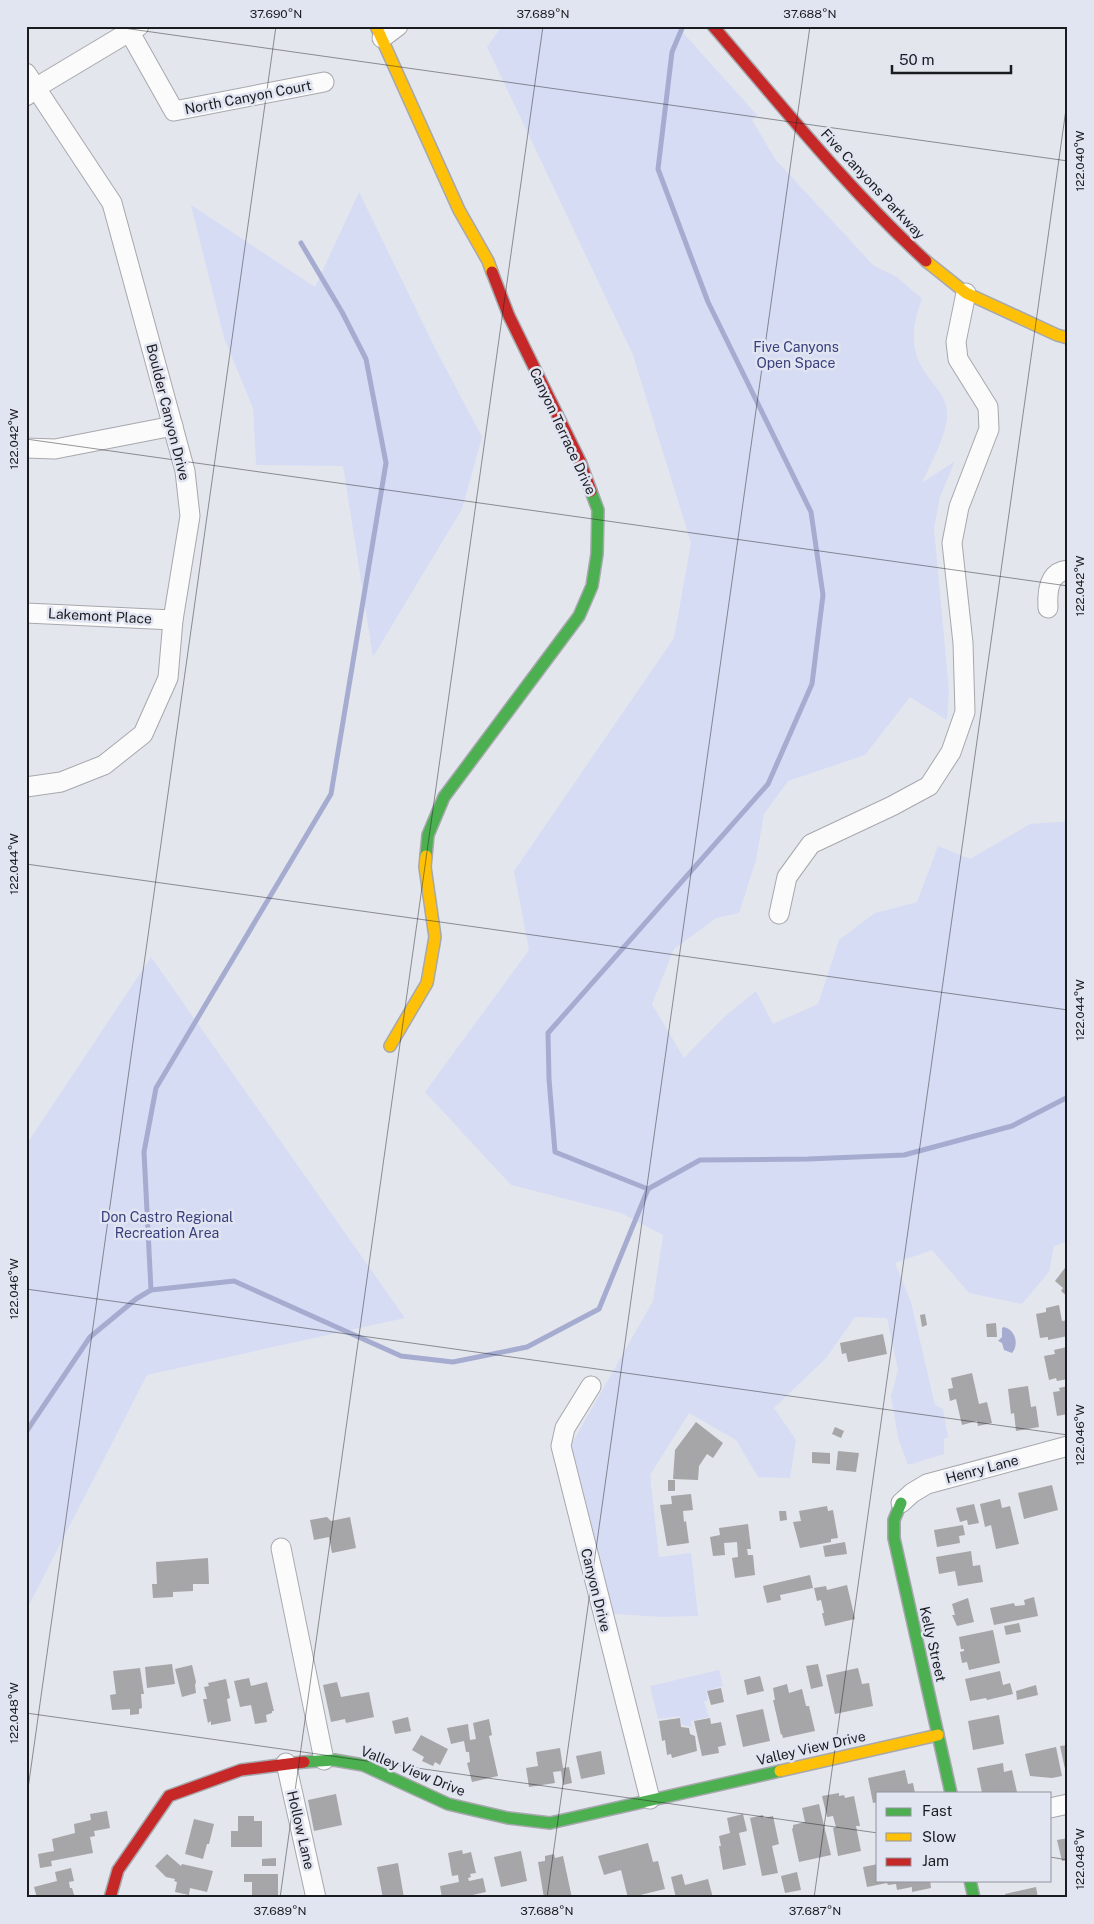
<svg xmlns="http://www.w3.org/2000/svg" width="1094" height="1924" viewBox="0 0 1094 1924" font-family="'Public Sans',sans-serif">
	<rect width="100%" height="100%" fill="#e4e6ee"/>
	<!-- green -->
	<g fill="#d6dcf4">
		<path d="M502,26H677L757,115L752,120L775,159L873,265L897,277L922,299C911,328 909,352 929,378C937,389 946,398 947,411C949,432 930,464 922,483L955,461L940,497L934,528L949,691L947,720L910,697L865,755L788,781L764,814L756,860L739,913L716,918L674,949L652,1004L684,1058L722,1019L756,991L773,1024L818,1004L839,940L875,913L917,902L938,846L970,859L1030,824L1068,821V1241L1054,1246L1049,1272L1022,1304L969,1293L932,1250L895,1263L911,1302L935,1405L943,1409L948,1437L944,1439V1454L908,1465L898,1438L891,1396L898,1370L887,1318L855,1317L826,1358L774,1408L796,1440L790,1478L758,1477L736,1440L689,1413L650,1475L659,1557L691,1553L698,1616L662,1617L614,1614L571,1445L653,1301L663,1235L621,1213L511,1185L425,1092L529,950L514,871L674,638L691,543L633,355L487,47Z"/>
		<polygon points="359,192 436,350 482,437 462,509 373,657 343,466 256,465 253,408 224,338 191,205 315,287"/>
		<polygon points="151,957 405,1318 147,1375 26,1611 26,1145"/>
		<polygon points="719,1670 723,1686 706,1691 708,1700 704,1702 709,1717 691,1721 692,1727 682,1725 680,1716 658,1719 650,1686"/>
	</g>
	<!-- water -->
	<path fill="#a5acd0" d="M1004,1327C1016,1330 1019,1345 1012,1353L1004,1350L1002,1343L998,1341L1002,1337V1328Z"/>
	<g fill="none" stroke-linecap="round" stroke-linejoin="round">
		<!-- stream -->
		<g stroke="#a5acd0" stroke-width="5">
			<polyline points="648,1189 555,1152 549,1079 548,1033 768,784 812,684 823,595 811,512 708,302 658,169 672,52 683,26"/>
			<polyline points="151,1290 144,1152 156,1088 331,794 386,463 366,359 342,312 301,243"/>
			<polyline points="26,1432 90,1337 136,1299 151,1290 234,1281 401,1356 453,1362 527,1347 599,1309 648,1189 700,1160 808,1159 904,1155 1012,1126 1068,1097"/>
		</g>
	</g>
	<!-- building -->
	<g fill="#a6a5a7">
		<polygon points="1068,1264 1068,1297 1061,1291 1063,1288 1055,1281"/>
		<polygon points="1059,1305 1062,1321 1068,1320 1068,1336 1048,1340 1048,1337 1040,1338 1036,1314 1046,1312 1046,1308"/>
		<polygon points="925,1314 927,1325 922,1327 920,1315"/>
		<polygon points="996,1323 997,1337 987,1337 986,1324"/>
		<polygon points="883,1334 887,1354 848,1362 846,1353 842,1354 840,1343"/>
		<polygon points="1067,1347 1068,1379 1057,1381 1056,1378 1049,1380 1044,1356 1055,1354 1054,1350"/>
		<polygon points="972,1373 979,1404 987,1402 992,1423 978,1426 977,1421 962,1425 956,1399 950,1401 948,1389 953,1388 951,1378"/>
		<polygon points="1028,1386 1031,1407 1036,1406 1039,1427 1016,1431 1014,1413 1011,1414 1008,1389"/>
		<polygon points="1068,1386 1068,1414 1057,1416 1053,1392 1060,1391 1059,1388"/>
		<polygon points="696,1422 723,1443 713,1458 707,1454 699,1466 698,1480 673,1479 675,1450"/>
		<polygon points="835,1427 844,1431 841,1438 832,1434"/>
		<polygon points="838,1451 859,1453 856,1472 836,1470"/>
		<polygon points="812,1452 830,1453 830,1464 812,1463"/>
		<rect x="668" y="1480" width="7" height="11"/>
		<polygon points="1052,1485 1058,1510 1024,1519 1018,1493"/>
		<polygon points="691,1494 693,1510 683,1511 684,1522 686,1521 689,1543 667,1546 660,1505 672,1504 671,1496"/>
		<polygon points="1000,1499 1002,1508 1010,1506 1019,1544 996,1549 991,1525 985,1527 980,1504"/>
		<polygon points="974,1504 979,1523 968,1525 967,1520 960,1522 956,1508"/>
		<polygon points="827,1506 828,1511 833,1510 838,1538 831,1539 831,1542 800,1548 793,1522 801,1521 799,1511"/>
		<polygon points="779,1511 786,1511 787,1520 780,1521"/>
		<polygon points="327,1517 331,1521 350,1517 356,1548 332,1553 329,1537 314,1540 310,1520"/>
		<polygon points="748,1524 751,1549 747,1549 748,1555 753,1555 755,1575 735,1578 732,1558 738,1557 737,1542 724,1543 725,1555 713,1556 710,1537 720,1535 719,1528"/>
		<polygon points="963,1525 965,1535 959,1536 960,1543 937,1547 934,1530"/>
		<polygon points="845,1542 847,1554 825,1557 823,1546"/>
		<polygon points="971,1551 973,1566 980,1565 983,1582 958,1586 955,1571 939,1574 936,1557"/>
		<polygon points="208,1558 209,1584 193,1584 193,1591 173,1592 173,1597 153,1598 152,1584 157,1584 156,1562"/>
		<polygon points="810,1575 813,1588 780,1595 781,1600 767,1603 763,1586"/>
		<polygon points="847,1585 855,1619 825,1626 822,1613 824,1613 821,1600 817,1601 814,1588 826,1586 827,1590"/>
		<polygon points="1034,1597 1038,1616 994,1625 990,1608 1014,1603 1015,1606 1025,1605 1024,1600"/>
		<polygon points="968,1598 974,1622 957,1626 952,1615 955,1615 952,1604"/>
		<polygon points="1019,1623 1021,1632 1006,1635 1004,1626"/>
		<polygon points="993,1630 1000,1663 969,1670 967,1662 962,1663 960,1652 964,1651 964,1649 961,1649 959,1637"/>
		<polygon points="172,1664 175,1684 147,1688 145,1667"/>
		<polygon points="818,1664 823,1686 811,1689 806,1666"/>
		<polygon points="192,1665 196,1682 195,1685 196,1693 182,1697 175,1669"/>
		<polygon points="140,1668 144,1694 141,1694 142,1708 139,1709 139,1714 130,1715 130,1709 112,1710 110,1695 116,1694 113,1671"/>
		<polygon points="858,1668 862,1684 869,1683 873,1706 835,1714 826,1675"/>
		<polygon points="1000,1671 1003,1685 1010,1683 1013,1694 987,1700 986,1698 970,1701 965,1679"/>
		<polygon points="760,1676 764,1691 747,1695 744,1680"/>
		<polygon points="249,1678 251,1686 267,1682 274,1711 272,1711 272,1713 266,1715 267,1722 255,1724 251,1705 240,1707 234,1681"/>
		<polygon points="226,1679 230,1698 227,1699 231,1721 211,1725 211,1721 208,1723 203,1699 207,1699 204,1687 209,1686 208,1683"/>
		<polygon points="337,1682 341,1697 369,1692 374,1717 346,1723 345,1719 331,1722 323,1685"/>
		<polygon points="787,1684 789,1693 802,1689 806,1706 809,1706 815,1731 783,1738 782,1734 781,1735 773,1700 775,1700 773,1688"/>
		<polygon points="1036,1685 1038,1695 1017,1700 1016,1691"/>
		<polygon points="721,1688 724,1702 711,1705 707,1691"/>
		<polygon points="763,1709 770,1741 743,1747 736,1715"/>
		<polygon points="999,1715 1004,1744 973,1750 968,1721"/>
		<polygon points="408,1717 411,1731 395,1734 392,1721"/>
		<polygon points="680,1718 681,1727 689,1728 690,1734 695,1736 697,1751 672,1758 671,1754 667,1755 665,1740 662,1741 659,1721"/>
		<polygon points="710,1718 711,1724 721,1722 726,1745 718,1747 719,1753 702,1756 694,1721"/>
		<polygon points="489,1719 492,1735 489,1736 498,1776 472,1782 467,1763 470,1762 469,1752 466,1752 464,1741 451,1744 447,1728 468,1724 470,1740 476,1739 473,1723"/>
		<polygon points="421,1735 448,1749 440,1765 435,1762 433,1766 422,1761 424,1757 412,1750"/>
		<polygon points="1068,1745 1068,1769 1065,1769 1060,1746"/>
		<polygon points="1056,1747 1062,1776 1052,1778 1030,1776 1025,1754"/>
		<polygon points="560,1748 563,1768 569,1767 572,1783 563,1785 561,1771 553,1772 555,1783 529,1787 526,1768 538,1766 536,1752"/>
		<polygon points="601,1751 605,1774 581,1779 576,1756"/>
		<polygon points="1003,1763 1004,1772 1012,1770 1017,1792 982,1793 977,1768"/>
		<polygon points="905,1770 908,1784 913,1783 915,1793 878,1793 878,1802 873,1803 868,1778"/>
		<polygon points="839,1793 839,1796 844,1795 845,1798 854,1796 860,1826 856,1826 861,1851 838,1856 833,1828 836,1827 833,1816 827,1817 822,1796"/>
		<polygon points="336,1794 342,1825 314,1831 308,1800"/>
		<polygon points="819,1804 831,1855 799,1862 792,1829 793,1828 793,1825 805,1822 802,1808"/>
		<polygon points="107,1811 110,1828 94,1831 95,1836 90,1837 93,1853 51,1861 52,1866 40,1868 38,1854 54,1851 52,1839 75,1833 74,1824 91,1820 90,1814"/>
		<polygon points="743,1814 747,1831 739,1833 746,1865 723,1870 719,1846 721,1846 719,1836 730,1833 727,1818"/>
		<polygon points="763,1815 764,1818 773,1816 779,1844 772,1846 778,1873 762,1876 750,1818"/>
		<polygon points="238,1816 254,1816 254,1821 262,1821 262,1847 231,1847 231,1831 238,1831"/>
		<polygon points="194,1819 214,1824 209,1844 207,1844 203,1859 185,1854"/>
		<polygon points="1068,1838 1068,1860 1062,1861 1057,1840"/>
		<polygon points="648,1843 653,1862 658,1861 665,1889 628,1898 621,1870 604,1875 598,1856"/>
		<polygon points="462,1850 463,1854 471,1852 476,1873 470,1874 471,1877 468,1878 469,1881 483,1878 486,1892 459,1898 442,1898 440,1886 459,1882 458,1875 452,1876 448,1853"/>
		<polygon points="521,1851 527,1881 501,1887 494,1857"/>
		<polygon points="167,1854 181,1866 182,1864 213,1871 207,1892 190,1888 189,1895 175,1892 177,1882 174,1881 175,1879 166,1877 155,1866"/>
		<polygon points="554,1854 555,1858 563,1856 572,1898 544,1898 538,1862 545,1861 545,1856"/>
		<polygon points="276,1858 276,1866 262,1866 262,1859"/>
		<polygon points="398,1863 404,1898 383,1898 377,1867"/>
		<polygon points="878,1864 878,1880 930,1880 931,1888 912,1892 912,1887 897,1890 896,1884 888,1885 887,1883 867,1887 863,1867"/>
		<polygon points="71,1868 74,1881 69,1882 70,1888 72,1888 75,1898 37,1898 34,1887 57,1881 55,1872"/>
		<polygon points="797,1872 801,1890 785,1893 781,1876"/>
		<polygon points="244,1874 278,1874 278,1896 252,1898 252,1882 244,1882"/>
		<polygon points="682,1874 685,1885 708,1879 713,1898 676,1898 671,1877"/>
		<polygon points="1036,1887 1038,1898 1006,1898 1005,1894"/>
	</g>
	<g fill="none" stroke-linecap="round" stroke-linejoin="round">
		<!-- street casing -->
		<g stroke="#a6a8ad" stroke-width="21">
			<g id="street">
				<polyline points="129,31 174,111 324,82"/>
				<polyline points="382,38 398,26"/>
				<polyline points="26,73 112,203 185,471 190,516 173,620 168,678 143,734 104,765 61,782 26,787"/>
				<polyline points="26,96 37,87 139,26"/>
				<polyline points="26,448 55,449 173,426"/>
				<path d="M1048,608C1047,592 1048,572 1068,570"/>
				<polyline points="26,613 173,620"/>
				<polyline points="779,914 787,877 811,844 892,806 929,786 951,752 965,712 963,643 952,543 959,507 989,429 988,407 958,359 956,342 966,293"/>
				<polyline points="591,1386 565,1428 561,1446 650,1799"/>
				<polyline points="901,1503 912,1493 927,1484 1068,1446"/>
				<polyline points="281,1548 324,1760"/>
				<polyline points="286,1763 316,1898"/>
				<polyline points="1050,1808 1068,1804"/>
			</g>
		</g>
		<!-- fast casing -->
		<g stroke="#a6a8ad" stroke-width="14">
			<g id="fast">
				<polyline points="426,856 428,835 444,797 579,616 592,586 597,554 598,510 591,491"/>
				<polyline points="901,1503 894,1520 894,1538 951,1793"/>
				<polyline points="304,1762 334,1760 363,1765 448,1804 508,1818 550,1823 780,1771"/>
				<polyline points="970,1880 974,1898"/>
			</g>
		</g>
		<!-- slow casing -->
		<g stroke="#a6a8ad" stroke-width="14">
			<g id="slow">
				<polyline points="376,26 459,210 488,261 492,272"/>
				<polyline points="926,261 966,293 1057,335 1068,338"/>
				<polyline points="390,1046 427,983 435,937 425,867 426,856"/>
				<polyline points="780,1771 938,1735"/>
			</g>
		</g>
		<!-- jam casing -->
		<g stroke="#a6a8ad" stroke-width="14">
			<g id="jam">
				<path d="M713,26C782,106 848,189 926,261"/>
				<polyline points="492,272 509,316 580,461 591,491"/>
				<polyline points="110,1898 118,1870 169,1796 241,1770 304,1762"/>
			</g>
		</g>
		<!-- street -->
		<use href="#street" stroke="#fbfbfc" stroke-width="19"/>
		<!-- fast -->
		<use href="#fast" stroke="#4caf50" stroke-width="11"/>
		<!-- slow -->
		<use href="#slow" stroke="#ffc107" stroke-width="11"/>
		<!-- jam -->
		<use href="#jam" stroke="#c62828" stroke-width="11"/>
	</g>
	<!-- ticks -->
	<path fill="none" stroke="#1b1c20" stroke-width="1" stroke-opacity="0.45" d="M109,26L1068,161M26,439L1068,586M26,864L1068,1010M26,1289L1068,1435M26,1713L878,1833M26,1803L276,26M1050,1857L1068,1860M280,1898L543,26M547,1898L810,26M814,1898L1068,95"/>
	<g text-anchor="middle" stroke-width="5" stroke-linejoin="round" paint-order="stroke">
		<!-- street labels -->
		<g font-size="14" fill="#1b1c20" stroke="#e1e4f1">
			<text transform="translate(248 97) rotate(-11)" y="5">North Canyon Court</text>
			<text transform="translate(873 184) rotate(47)" y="5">Five Canyons Parkway</text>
			<text transform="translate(168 412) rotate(76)" y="5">Boulder Canyon Drive</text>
			<text transform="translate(563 431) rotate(65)" y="5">Canyon Terrace Drive</text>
			<text transform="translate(100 616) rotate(3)" y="5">Lakemont Place</text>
			<text transform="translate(982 1469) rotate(-15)" y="5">Henry Lane</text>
			<text transform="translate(596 1590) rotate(76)" y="5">Canyon Drive</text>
			<text transform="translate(933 1644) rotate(77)" y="5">Kelly Street</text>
			<text transform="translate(811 1748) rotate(-13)" y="5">Valley View Drive</text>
			<text transform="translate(413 1771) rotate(22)" y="5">Valley View Drive</text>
			<text transform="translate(301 1830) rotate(77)" y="5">Hollow Lane</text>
		</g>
		<!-- park labels -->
		<g font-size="14" fill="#39407d" stroke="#e1e4f1">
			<text x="796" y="352">Five Canyons<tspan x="796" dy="16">Open Space</tspan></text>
			<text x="167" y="1222">Don Castro Regional<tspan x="167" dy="16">Recreation Area</tspan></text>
		</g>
	</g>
	<!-- border -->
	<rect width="1094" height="1924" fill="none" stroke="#e1e4f1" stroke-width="55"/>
	<!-- legend -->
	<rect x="876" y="1792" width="175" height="90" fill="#e1e4f1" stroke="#92949d"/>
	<rect x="886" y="1808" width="25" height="8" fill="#4caf50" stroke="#92949d"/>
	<text x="922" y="1816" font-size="15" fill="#1b1c20">Fast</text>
	<rect x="886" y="1833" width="25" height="8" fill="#ffc107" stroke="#92949d"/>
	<text x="922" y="1842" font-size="15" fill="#1b1c20">Slow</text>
	<rect x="886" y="1858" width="25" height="8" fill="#c62828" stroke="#92949d"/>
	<text x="922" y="1866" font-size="15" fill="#1b1c20">Jam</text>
	<!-- scale -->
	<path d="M892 65v8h119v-8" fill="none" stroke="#1b1c20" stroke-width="2.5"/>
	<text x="899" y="65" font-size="15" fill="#1b1c20" stroke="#e1e4f1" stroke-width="4" paint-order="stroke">50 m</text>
	<rect x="28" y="28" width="1038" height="1868" fill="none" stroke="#1b1c20" stroke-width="2"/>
	<g font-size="12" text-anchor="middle" fill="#1b1c20">
		<text x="276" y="18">37.690°N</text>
		<text x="543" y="18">37.689°N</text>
		<text x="810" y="18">37.688°N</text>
		<text transform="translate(1080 161) rotate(-90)" y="4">122.040°W</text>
		<text transform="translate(14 439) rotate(-90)" y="4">122.042°W</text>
		<text transform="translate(1080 586) rotate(-90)" y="4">122.042°W</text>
		<text transform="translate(14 864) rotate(-90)" y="4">122.044°W</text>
		<text transform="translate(1080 1010) rotate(-90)" y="4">122.044°W</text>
		<text transform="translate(14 1289) rotate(-90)" y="4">122.046°W</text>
		<text transform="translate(1080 1435) rotate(-90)" y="4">122.046°W</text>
		<text transform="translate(14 1713) rotate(-90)" y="4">122.048°W</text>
		<text transform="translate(1080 1859) rotate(-90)" y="4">122.048°W</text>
		<text x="280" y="1915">37.689°N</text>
		<text x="547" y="1915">37.688°N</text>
		<text x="815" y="1915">37.687°N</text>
	</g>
</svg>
